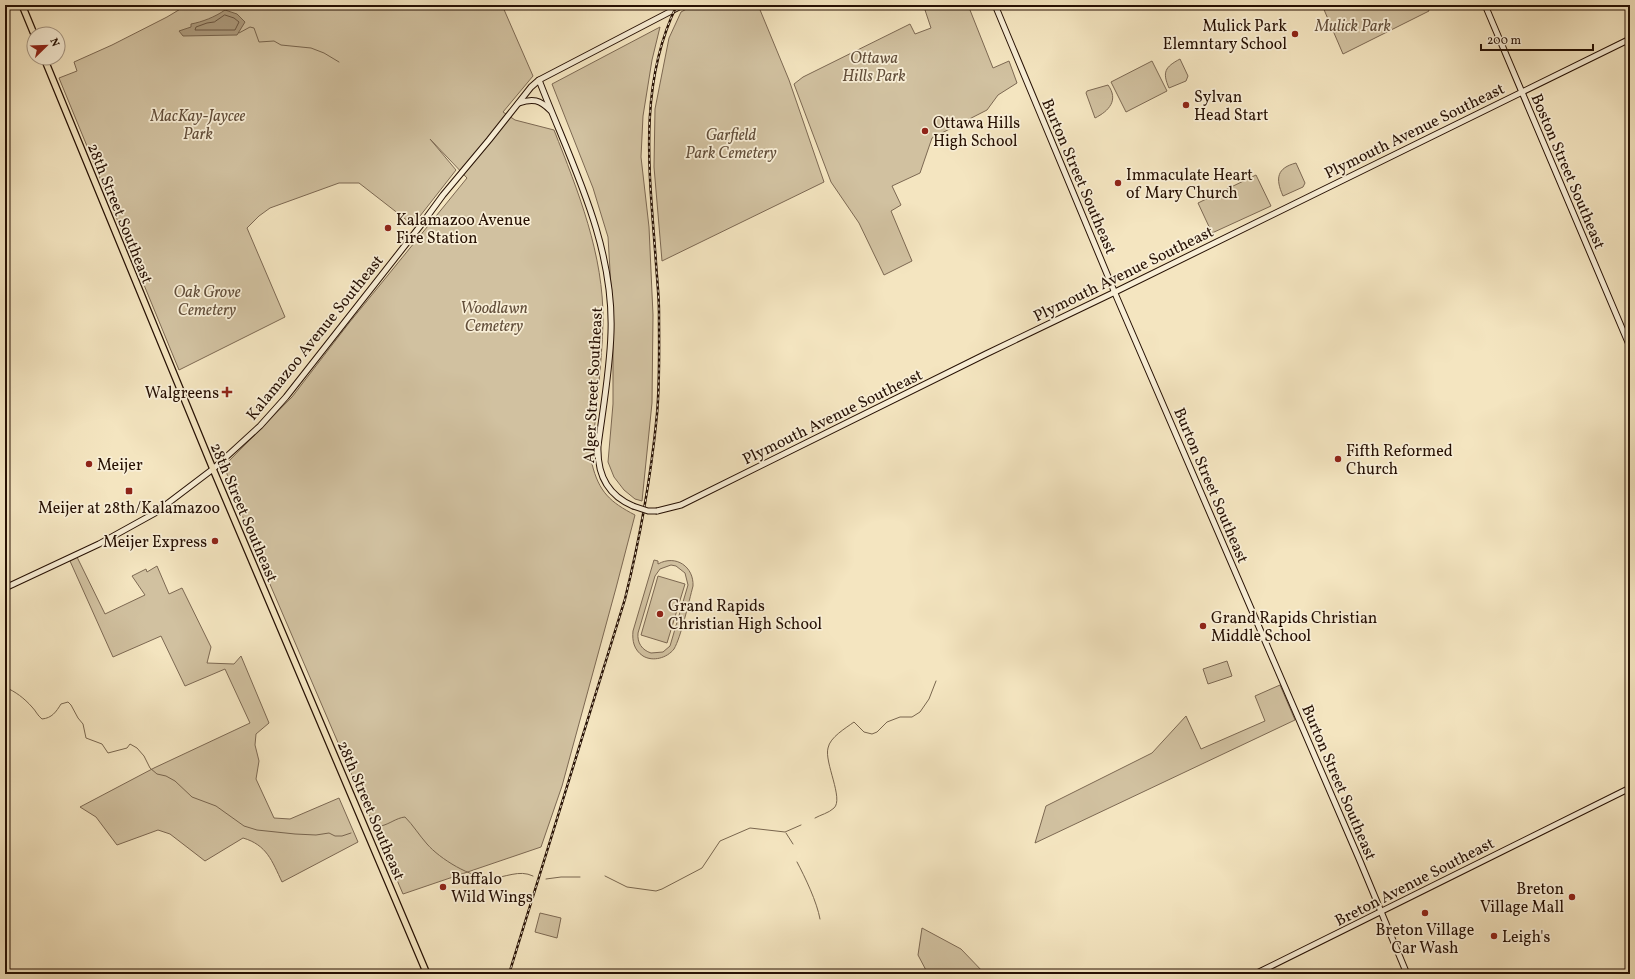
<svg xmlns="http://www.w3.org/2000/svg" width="1635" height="979" viewBox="0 0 1635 979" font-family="Vollkorn,serif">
	<rect width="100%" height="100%" fill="#f4e5c0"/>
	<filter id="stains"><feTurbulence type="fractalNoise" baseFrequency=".005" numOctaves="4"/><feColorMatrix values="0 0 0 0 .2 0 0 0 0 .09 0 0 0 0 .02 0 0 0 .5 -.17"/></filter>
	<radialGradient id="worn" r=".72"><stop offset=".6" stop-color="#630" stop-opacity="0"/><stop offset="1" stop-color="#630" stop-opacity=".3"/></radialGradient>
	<!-- green -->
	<g fill="#d1c1a0" stroke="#7c6852" fill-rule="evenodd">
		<path d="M187,5H502L533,76L503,112L515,120L554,130C578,191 604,255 603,322C602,369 594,417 592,464C599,492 610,502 635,515L616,588L562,786L541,847L403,894L254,547L224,466L292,397L349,323L467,178L430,139L456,170L413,225L359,183H339L270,208L259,216L247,228L285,317L179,370L59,78L77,71L74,62L112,45L167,17Z"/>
		<polygon points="694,5 758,5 789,80 824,182 662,261 654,167 655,109 669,38 681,12"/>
		<polygon points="937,5 968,5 993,68 1009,61 1017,83 998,95 987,110 932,138 920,173 892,186 901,205 891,211 912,261 884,275 859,223 831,182 794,84 803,77 910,24 915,34 931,28 925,10"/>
		<polygon points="1322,5 1427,5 1429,11 1343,54"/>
		<polygon points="660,27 652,60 643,116 641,157 649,227 653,315 652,403 642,501 635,499 624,490 614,477 608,462 613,404 613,320 608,237 593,188 552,84"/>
		<path d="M1180,59L1188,76L1186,81L1169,88C1162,72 1165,67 1180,59Z"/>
		<polygon points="1152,61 1167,91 1126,112 1111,82"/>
		<path d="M1108,85C1119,100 1109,111 1095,118L1086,93L1087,91Z"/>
		<path d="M1296,163L1305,183L1303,187L1283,196C1275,178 1277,168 1296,163Z"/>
		<polygon points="1256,175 1271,206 1212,233 1198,203"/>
		<path d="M77,557L105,614L145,595L132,576L146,569L147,572L157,566L169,594L182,588L211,647L207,663L234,664L241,656L269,723L256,734L255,745L259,761L256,779L274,818L290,819L339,798L358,842L282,882C272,861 267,845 243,838L205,861L170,834L158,830L117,845L96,817L80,807L154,768L250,723L225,669L185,686L161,636L113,657L70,561Z"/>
		<path d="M654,560L658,561V564C676,554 694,567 693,586C689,601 681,637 674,649C667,658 653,662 643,656C634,650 632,641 633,631ZM671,565L676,566L685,573L688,585L670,646L663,652L651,653C642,650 637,643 638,633L655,576L660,569Z"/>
		<polygon points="658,576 685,584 667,643 641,635"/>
		<polygon points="1227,661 1232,676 1208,684 1203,669"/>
		<polygon points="1280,685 1295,720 1035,843 1046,806 1152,753 1186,716 1201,749 1265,721 1255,696"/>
		<polygon points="540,913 561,918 557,938 535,932"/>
		<polygon points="922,928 961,949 985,974 928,974 918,955"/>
	</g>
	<!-- water -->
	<path fill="#ae9d80" stroke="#78654e" d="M225,10L237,14L245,22L237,35L183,36L179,31L191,27V24C202,22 215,17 225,10Z"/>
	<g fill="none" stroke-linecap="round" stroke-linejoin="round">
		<!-- shore -->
		<polygon stroke="#6a5642" stroke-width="1" points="225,15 234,18 239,22 235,30 195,30 196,27 207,23 214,22"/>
		<!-- stream -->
		<g stroke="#78654e" stroke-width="1">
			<polyline points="239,33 250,27 254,28 259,42 274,41 281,45 311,48 324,53 339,62"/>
			<path d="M5,687C16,692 24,698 32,707C36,711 37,715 42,719C52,718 56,712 61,704L68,702L71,705L78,718L83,724L86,738L102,744L108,753L127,748L130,744L137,748L144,756L150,768L157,774L166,776L175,781L192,797L216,806L244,826L257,830L295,834L316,835L329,833L335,836H342L351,833"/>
			<path d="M815,818C820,815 829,813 834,808C844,799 824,762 828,748C830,737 846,728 854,722L864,732L872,734L877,732L887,722L900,717H912L920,712L929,699L936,681"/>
			<path d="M381,826C390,824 396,818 405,817C413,825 419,835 427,844C440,859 471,878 491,878C505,878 519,869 533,876"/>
			<polyline points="786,833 793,844"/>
			<path d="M797,862C805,877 817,902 820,919"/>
			<polyline points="605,876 627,887 656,891 662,889 702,868 720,841 750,828 785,832 801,825"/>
			<polyline points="546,879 561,877 580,877"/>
		</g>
		<!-- secondary casing -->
		<g stroke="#261003" stroke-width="7">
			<g id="secondary">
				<polyline points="995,5 1117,298 1360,861 1407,974"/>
				<polyline points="1485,5 1630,347"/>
				<path d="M539,80C570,161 614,242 611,332C610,370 603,408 598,446C597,473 607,495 633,506"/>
				<path d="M519,103C533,98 540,100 550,110"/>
				<polyline points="657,511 681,505 986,354 1115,292 1630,39"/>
				<polyline points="5,588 99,544 155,513 213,469 260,426 286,397 421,225 443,195 489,140 531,87 539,80 683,5"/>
				<polyline points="1255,974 1630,788"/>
			</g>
		</g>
		<!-- primary casing -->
		<g stroke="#261003" stroke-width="8">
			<g id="primary">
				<polyline points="22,5 34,34"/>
				<polyline points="44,58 213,469 427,974"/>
			</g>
		</g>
		<!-- secondary -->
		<use href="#secondary" stroke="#f8eed6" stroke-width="5"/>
		<!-- primary -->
		<use href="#primary" stroke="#f4e5c0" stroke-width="5.5"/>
		<!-- rail casing -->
		<g stroke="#261003" stroke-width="2.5">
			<path id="rail" d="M509,974L625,599C640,538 651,477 657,414C660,380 659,346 659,312C659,296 657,279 656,263C650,177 637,86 677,5"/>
		</g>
		<!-- rail -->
		<use href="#rail" stroke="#f8eed6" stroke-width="1" stroke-dasharray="3" stroke-linecap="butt"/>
		<!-- secondary-bridge casing -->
		<g stroke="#261003" stroke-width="7" stroke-linecap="butt">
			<polyline id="secondary-bridge" points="633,506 648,511 657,511"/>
		</g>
		<!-- secondary-bridge -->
		<use href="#secondary-bridge" stroke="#f8eed6" stroke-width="5"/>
	</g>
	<!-- markers -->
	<g fill="#8f2418" stroke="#f8eed6" stroke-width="1.5">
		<circle cx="1295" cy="34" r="4"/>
		<circle cx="1186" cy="105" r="4"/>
		<circle cx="925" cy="131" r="4"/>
		<circle cx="1118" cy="183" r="4"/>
		<circle cx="388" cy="228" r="4"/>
		<path d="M225 386h4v4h4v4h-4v4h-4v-4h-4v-4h4z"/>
		<circle cx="1338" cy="459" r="4"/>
		<circle cx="89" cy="464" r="4"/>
		<rect x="125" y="487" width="8" height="8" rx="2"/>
		<circle cx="215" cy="541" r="4"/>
		<circle cx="660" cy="614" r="4"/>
		<circle cx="1203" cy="626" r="4"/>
		<circle cx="443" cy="887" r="4"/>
		<circle cx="1572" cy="897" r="4"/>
		<circle cx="1425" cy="913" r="4"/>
		<circle cx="1494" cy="936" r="4"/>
	</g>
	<g text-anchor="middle" stroke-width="3.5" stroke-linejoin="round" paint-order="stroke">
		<!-- poi labels -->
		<g font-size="16" fill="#261003" stroke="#f8eed6" text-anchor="start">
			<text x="1287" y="31" text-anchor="end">Mulick Park<tspan x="1287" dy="18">Elemntary School</tspan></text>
			<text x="1194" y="102">Sylvan<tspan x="1194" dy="18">Head Start</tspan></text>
			<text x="933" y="128">Ottawa Hills<tspan x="933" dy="18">High School</tspan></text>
			<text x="1126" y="180">Immaculate Heart<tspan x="1126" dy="18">of Mary Church</tspan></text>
			<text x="396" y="225">Kalamazoo Avenue<tspan x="396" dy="18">Fire Station</tspan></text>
			<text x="219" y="398" text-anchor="end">Walgreens</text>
			<text x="1346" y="456">Fifth Reformed<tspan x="1346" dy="18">Church</tspan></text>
			<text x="97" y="470">Meijer</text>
			<text x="129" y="513" text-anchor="middle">Meijer at 28th/Kalamazoo</text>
			<text x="207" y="547" text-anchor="end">Meijer Express</text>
			<text x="668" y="611">Grand Rapids<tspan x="668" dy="18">Christian High School</tspan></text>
			<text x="1211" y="623">Grand Rapids Christian<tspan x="1211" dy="18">Middle School</tspan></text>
			<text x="451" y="884">Buffalo<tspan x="451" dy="18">Wild Wings</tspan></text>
			<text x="1564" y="894" text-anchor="end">Breton<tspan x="1564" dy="18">Village Mall</tspan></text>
			<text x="1425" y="935" text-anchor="middle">Breton Village<tspan x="1425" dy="18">Car Wash</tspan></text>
			<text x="1502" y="942">Leigh's</text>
		</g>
		<!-- park labels -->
		<g font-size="16" font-style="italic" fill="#624e3a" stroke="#f8eed6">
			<text x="1353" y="31">Mulick Park</text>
			<text x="874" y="63">Ottawa<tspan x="874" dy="18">Hills Park</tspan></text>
			<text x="198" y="121">MacKay-Jaycee<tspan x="198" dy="18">Park</tspan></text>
			<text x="731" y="140">Garfield<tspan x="731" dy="18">Park Cemetery</tspan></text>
			<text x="207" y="297">Oak Grove<tspan x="207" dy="18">Cemetery</tspan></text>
			<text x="494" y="313">Woodlawn<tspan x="494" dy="18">Cemetery</tspan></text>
		</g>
		<!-- street labels -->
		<g font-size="16" fill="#261003" stroke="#f8eed6">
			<text transform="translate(1414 130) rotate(-26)" y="6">Plymouth Avenue Southeast</text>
			<text transform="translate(1569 171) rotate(67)" y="6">Boston Street Southeast</text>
			<text transform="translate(1080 176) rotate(67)" y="6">Burton Street Southeast</text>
			<text transform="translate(121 213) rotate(68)" y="6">28th Street Southeast</text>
			<text transform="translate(1123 273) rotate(-26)" y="6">Plymouth Avenue Southeast</text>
			<text transform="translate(314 337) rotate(-51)" y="6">Kalamazoo Avenue Southeast</text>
			<text transform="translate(592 385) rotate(-87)" y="6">Alger Street Southeast</text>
			<text transform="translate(832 416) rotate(-26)" y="6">Plymouth Avenue Southeast</text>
			<text transform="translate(1212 485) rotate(67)" y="6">Burton Street Southeast</text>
			<text transform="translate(245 512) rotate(67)" y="6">28th Street Southeast</text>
			<text transform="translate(1340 782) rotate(67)" y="6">Burton Street Southeast</text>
			<text transform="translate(372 810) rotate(67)" y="6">28th Street Southeast</text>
			<text transform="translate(1414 881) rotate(-27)" y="6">Breton Avenue Southeast</text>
		</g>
	</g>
	<!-- margin -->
	<rect width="1635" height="979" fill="none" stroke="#f4e5c0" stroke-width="20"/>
	<rect x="6" y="6" width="1623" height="967" fill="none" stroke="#261003" stroke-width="2"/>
	<rect x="10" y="10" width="1615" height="959" fill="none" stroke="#261003"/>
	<!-- north arrow -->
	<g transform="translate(46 46) rotate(67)"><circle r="19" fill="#f8eed6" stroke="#a49582"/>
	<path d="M0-3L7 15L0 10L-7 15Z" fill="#8f2418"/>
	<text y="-6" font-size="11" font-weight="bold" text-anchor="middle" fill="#261003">N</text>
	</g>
	<!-- scale -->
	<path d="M1481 44v6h112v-6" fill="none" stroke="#261003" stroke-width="2"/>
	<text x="1487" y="44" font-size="12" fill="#261003" stroke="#f8eed6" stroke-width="3" paint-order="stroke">200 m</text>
	<rect width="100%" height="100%" filter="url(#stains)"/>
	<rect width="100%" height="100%" fill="url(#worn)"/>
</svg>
